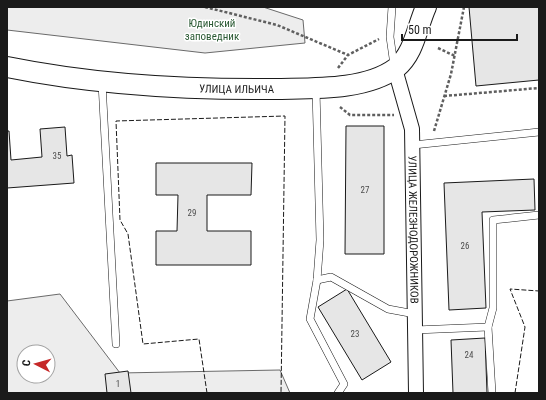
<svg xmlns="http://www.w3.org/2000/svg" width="546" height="400" viewBox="0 0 546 400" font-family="'Roboto Condensed',sans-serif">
	<rect width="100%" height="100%" fill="#fff"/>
	<!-- built -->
	<g fill="#ededed" stroke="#6a6a6a" fill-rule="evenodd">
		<polygon points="7,7 263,7 303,20 305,43 205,53 7,30"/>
		<path d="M60,294L120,373L280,370L290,393H7V301ZM24,352H48V376H24Z"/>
	</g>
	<!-- building -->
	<g fill="#e6e6e6" stroke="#1a1a1a">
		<polygon points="469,7 539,7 539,80 476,86"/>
		<polygon points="346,126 384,126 384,254 345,254"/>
		<polygon points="65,127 67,156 72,155 74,183 7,188 7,131 9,131 11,160 42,157 40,129"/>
		<polygon points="156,163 252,163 251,195 207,195 207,231 251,231 251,265 156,265 156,231 177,231 178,195 156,195"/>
		<polygon points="534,179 535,210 482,212 486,308 449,310 444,183"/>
		<polygon points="347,289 391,362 362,380 318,307"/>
		<polygon points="485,338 487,393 453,393 451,340"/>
		<polygon points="128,371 131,393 107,393 105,374"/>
	</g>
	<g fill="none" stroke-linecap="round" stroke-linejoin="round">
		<!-- service casing -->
		<g stroke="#1a1a1a" stroke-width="8">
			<g id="service">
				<polyline points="392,7 390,37 394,65"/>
				<polyline points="102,83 116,344"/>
				<polyline points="316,90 320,240 317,280 310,319 344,384 338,393"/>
				<polyline points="413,145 539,132"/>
				<polyline points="317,280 331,277 388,309 415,314"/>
				<polyline points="415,330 488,327"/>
				<polyline points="492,393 488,327 493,308 493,220 539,215"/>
			</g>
		</g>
		<!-- minor casing -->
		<g stroke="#1a1a1a" stroke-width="16">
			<g id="minor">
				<path id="s1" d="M395,69L412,129L416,393"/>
			</g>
		</g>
		<!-- secondary casing -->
		<g stroke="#1a1a1a" stroke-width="22">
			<g id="secondary">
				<path id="s2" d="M7,67C96,85 184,90 275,89C311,88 365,91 396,68C414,54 417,27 426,7"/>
			</g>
		</g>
		<!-- path -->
		<g stroke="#5f5f5f" stroke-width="2.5" stroke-dasharray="3 2" stroke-linecap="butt">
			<polyline points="205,7 277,25 348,55"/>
			<polyline points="438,48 455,56"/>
			<polyline points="338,68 348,55 379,39"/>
			<polyline points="444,96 539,88"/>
			<polyline points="340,107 350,115 394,115"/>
			<polyline points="434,131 451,74 464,7"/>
		</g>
		<!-- service -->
		<use href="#service" stroke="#fff" stroke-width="7"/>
		<!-- minor -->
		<use href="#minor" stroke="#fff" stroke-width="14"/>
		<!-- secondary -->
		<use href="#secondary" stroke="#fff" stroke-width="20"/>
		<!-- fence -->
		<g stroke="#1a1a1a" stroke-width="1" stroke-dasharray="5 2" stroke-linecap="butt">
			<polyline points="207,393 199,339 143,344 128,234 120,220 116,121 285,116 281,393"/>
			<polyline points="515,393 525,327 510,289 539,291"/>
		</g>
	</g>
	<g text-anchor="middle" stroke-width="3" stroke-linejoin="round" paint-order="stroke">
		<!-- number labels -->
		<g font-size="9" fill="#4d4d4d">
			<text x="57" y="159">35</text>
			<text x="365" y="193">27</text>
			<text x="192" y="216">29</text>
			<text x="465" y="249">26</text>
			<text x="355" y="337">23</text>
			<text x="469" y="358">24</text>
			<text x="118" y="387">1</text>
		</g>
		<!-- park labels -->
		<g font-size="11" fill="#2b5a34" stroke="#fff">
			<text x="212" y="27">Юдинский<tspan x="212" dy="13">заповедник</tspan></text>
		</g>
		<!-- street labels -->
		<g font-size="11" fill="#1a1a1a" stroke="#fff">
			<text dy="4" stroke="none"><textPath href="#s2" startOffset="231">УЛИЦА ИЛЬИЧА</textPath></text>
			<text dy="4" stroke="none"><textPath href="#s1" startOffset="163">УЛИЦА ЖЕЛЕЗНОДОРОЖНИКОВ</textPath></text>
		</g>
	</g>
	<!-- border -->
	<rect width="546" height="400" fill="none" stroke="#1a1a1a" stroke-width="16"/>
	<!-- north arrow -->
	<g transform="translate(36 364) rotate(276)"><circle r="19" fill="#ffffff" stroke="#a3a3a3"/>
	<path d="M0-3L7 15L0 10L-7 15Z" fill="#c62828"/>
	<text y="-6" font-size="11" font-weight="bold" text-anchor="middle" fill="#1a1a1a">С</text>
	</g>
	<!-- scale -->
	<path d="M402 34v6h115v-6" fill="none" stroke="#1a1a1a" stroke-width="2"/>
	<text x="408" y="34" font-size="12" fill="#1a1a1a" stroke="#ffffff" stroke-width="3" paint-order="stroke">50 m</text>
</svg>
